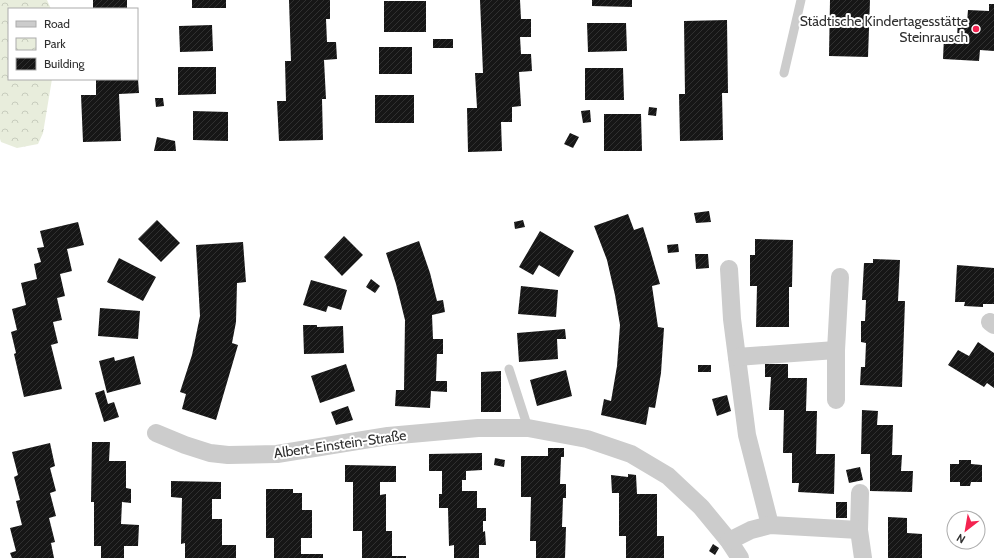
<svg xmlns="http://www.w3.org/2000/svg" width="994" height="558" viewBox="0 0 994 558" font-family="Cabin,sans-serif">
	<defs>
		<pattern id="park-crowns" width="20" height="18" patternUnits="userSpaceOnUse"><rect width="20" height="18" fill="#e8eddc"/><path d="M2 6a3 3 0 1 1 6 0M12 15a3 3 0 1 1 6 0" fill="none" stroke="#c7ccbd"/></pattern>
		<pattern id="building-hatch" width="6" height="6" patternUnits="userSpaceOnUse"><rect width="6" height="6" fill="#161616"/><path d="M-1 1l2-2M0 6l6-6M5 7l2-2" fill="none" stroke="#303030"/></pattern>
	</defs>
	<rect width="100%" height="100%" fill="#fff"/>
	<!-- park -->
	<polygon fill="url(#park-crowns)" points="0,0 47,0 51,9 9,9 9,79 52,79 43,133 38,144 17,148 1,142 0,139"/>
	<!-- building -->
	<g fill="url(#building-hatch)">
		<rect x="93" y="0" width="34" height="9"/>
		<rect x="192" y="0" width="34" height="8"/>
		<polygon points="289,0 330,0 330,19 326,19 327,42 336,42 337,59 324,60 326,99 322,99 323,140 279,141 277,101 286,101 285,61 291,61"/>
		<polygon points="480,0 520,0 521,19 531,19 531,37 520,37 521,54 531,54 532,71 519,72 521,106 512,107 512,122 501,122 502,151 468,152 467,108 477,108 475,73 483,73"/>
		<polygon points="592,0 632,0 632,7 592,6"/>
		<polygon points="830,0 870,0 868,57 829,56"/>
		<rect x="384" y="1" width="42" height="31"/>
		<polygon points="989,4 994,4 994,51 980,50 979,61 943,59 944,36 957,37 958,21 967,22 968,10 989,11"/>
		<polygon points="727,20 728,93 722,93 723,140 680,141 679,94 685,94 684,21"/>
		<polygon points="587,23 626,23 627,51 588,52"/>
		<polygon points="212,25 213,51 180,52 179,26"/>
		<rect x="433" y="39" width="20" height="9"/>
		<rect x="379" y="47" width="33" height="27"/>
		<polygon points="178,67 216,67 216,94 178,95"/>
		<polygon points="585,68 623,68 624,100 585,100"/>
		<polygon points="96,79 138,79 139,93 119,94 121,141 83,142 81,95 96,95"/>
		<rect x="375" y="95" width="39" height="28"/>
		<polygon points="155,98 163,98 164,106 156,107"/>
		<polygon points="649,107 657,108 656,116 648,115"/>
		<polygon points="590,110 591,122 583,123 581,111"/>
		<polygon points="193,111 228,112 228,141 193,140"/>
		<polygon points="604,114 641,114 642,151 604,151"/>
		<polygon points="570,133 579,137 573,148 564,144"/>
		<polygon points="157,137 175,141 176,151 154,151"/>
		<polygon points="709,211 711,222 696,223 694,213"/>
		<polygon points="628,214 634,230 643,227 649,246 660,284 652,286 658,327 664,328 661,373 655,408 649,407 646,425 601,415 604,399 611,401 617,366 620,325 615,295 607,260 594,226"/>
		<polygon points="157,220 180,243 161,262 138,239"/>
		<polygon points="523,220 525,227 515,229 514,222"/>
		<polygon points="78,222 84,245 67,249 72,271 60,274 65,296 57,298 62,320 53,322 58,343 51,345 62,389 24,397 14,354 16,353 11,332 17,330 12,309 26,305 21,283 37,279 34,264 41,262 37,248 44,247 40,231"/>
		<polygon points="540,231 574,251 559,277 539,265 533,275 519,267"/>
		<polygon points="344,236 363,255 342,276 324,257"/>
		<polygon points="755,239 793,240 792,287 789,287 789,327 756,327 757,286 750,286 750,255 755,255"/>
		<polygon points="419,241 430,273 437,301 443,300 445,312 432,315 433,339 443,339 443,354 437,354 436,381 447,381 447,392 431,391 430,408 395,406 396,390 404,390 405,320 396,284 386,253"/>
		<polygon points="243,242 246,282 237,283 236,322 232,343 238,345 216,420 182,409 186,394 180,392 192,355 200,316 196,245"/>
		<polygon points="678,244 679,252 668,253 667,245"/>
		<polygon points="695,254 708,254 709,268 696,269"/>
		<polygon points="119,258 156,277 143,301 107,282"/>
		<polygon points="873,259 900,260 898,301 905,301 902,387 860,385 861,367 865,367 866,343 861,342 861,321 865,321 866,300 862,300 864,263 873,263"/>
		<polygon points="957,265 994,268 994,304 983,304 983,307 964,306 965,302 955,302"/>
		<polygon points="371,279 380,286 375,293 366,287"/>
		<polygon points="311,280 347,290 341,310 328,306 326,312 303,305"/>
		<polygon points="521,286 558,290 556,317 518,314"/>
		<polygon points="100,308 140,311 138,339 98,336"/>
		<polygon points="303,325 317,325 317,327 343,326 344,353 304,354"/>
		<polygon points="565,329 566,339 557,339 558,359 519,362 517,333"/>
		<polygon points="978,342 994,353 994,388 987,383 984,387 948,365 958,350 969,356"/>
		<polygon points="134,356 141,384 107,393 99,361 114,357 115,361"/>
		<polygon points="346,364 355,391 320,403 311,376"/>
		<polygon points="765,364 788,364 788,378 807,378 806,411 817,411 816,454 835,454 834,494 798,492 799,483 792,483 792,453 783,453 784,410 769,410 771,377 765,377"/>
		<rect x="698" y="365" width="13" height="7"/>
		<polygon points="566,370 572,396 537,406 530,380"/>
		<polygon points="501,371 501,412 481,412 481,372"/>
		<polygon points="104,390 108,404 114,402 119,417 104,422 95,393"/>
		<polygon points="727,395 731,411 717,416 712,399"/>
		<polygon points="348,406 353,420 336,425 331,412"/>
		<polygon points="862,410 878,411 877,425 893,425 892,455 902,455 901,471 913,471 912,492 870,491 870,454 861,454"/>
		<polygon points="92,442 110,442 109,461 126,461 126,488 131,489 131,503 122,502 121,524 139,525 138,546 124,546 124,558 101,558 101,546 94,546 94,502 91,502"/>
		<polygon points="50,443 55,466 50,468 56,491 50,493 56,516 49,518 55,542 51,543 54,558 12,558 10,553 16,551 10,528 22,525 16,501 20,500 14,477 18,475 12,452"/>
		<polygon points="548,448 564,448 564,457 561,457 560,484 566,484 566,498 563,498 562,527 566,527 565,558 536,558 536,541 530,541 531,497 521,497 521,456 548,456"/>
		<polygon points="482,453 482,470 466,471 466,480 462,480 462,491 477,491 477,508 486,508 486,521 483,521 483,532 485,531 486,545 479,545 479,558 454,558 454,545 449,546 448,508 439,508 439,494 442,494 442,471 429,471 429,454"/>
		<polygon points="495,458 505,460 504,467 494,465"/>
		<polygon points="959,460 971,460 971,464 982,465 982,482 971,482 970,486 960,486 960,482 950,482 950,464 959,464"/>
		<polygon points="345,465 396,466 396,482 380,482 380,495 386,494 386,531 392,531 392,556 406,556 406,558 362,558 362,531 353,531 353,482 345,482"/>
		<polygon points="860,467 863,480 849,483 846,470"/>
		<polygon points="628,474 636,475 637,494 657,494 657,536 664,536 664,558 626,558 626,536 619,536 619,493 612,493 611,475 628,477"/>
		<polygon points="171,481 221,482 221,499 212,499 212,519 222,519 222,545 236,545 236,558 185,558 185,543 181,544 182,498 171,497"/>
		<polygon points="266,489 293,489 293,493 302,493 302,510 312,510 312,538 301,538 301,554 323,554 323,558 274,558 274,538 266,538"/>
		<rect x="836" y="502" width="11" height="16"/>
		<polygon points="888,517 907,518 907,533 922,534 922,558 888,558"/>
		<polygon points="713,544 719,548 715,555 709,551"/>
	</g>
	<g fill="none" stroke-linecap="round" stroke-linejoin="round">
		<!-- lane -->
		<g stroke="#ccc" stroke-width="9">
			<polyline points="784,73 801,0"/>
			<polyline points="509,369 528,428"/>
		</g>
		<!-- street -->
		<g stroke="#ccc" stroke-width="18">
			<polyline points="729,269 732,319 747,435 770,525"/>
			<polyline points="990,322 994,325"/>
			<polyline points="737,357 836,350"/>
			<polyline points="836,400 836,350 840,277"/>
			<polyline points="156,433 185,445 210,453 228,455 277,454 388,436 478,428 528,428 587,439 631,454 668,476 701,507 729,541 740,558"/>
			<polyline points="860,493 859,530 863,558"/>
			<polyline points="729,541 751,530 770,525 859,530"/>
		</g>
	</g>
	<!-- markers -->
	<circle fill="#f42350" stroke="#fff" stroke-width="1.5" cx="976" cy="29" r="4"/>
	<g text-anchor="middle" stroke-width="4" stroke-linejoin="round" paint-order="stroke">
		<!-- poi labels -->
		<g font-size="14" fill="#2f2f2f" stroke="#fff" text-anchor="end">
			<text x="968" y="26">Städtische Kindertagesstätte<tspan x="968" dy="16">Steinrausch</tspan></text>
		</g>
		<!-- street labels -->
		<g font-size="14" fill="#2f2f2f" stroke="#fff">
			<text transform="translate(340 444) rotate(-8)" y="5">Albert-Einstein-Straße</text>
		</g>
	</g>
	<!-- legend -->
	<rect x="8" y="8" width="130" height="72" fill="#ffffff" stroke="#acacac"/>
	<rect x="16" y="21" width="20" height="6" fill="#cccccc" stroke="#acacac"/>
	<text x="44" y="28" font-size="12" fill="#2f2f2f">Road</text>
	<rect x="16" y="38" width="20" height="12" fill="url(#park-crowns)" stroke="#acacac"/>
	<text x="44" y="48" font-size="12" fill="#2f2f2f">Park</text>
	<rect x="16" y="58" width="20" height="12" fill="url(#building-hatch)" stroke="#acacac"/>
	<text x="44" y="68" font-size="12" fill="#2f2f2f">Building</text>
	<!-- north arrow -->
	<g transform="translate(966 530) rotate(211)"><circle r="19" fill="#ffffff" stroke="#acacac"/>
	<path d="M0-3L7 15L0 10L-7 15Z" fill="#f42350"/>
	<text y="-6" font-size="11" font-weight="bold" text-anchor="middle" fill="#2f2f2f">N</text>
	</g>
</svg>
